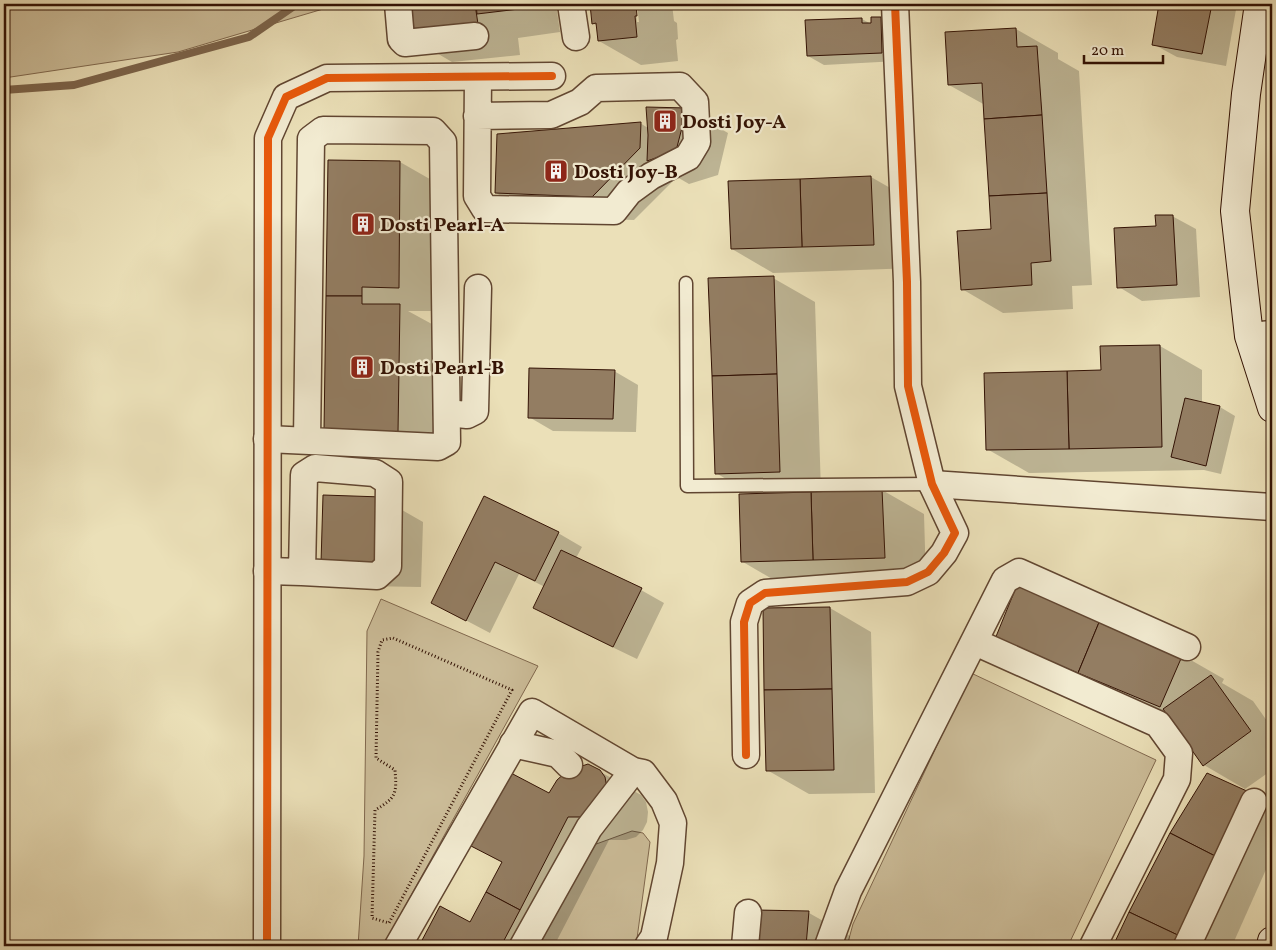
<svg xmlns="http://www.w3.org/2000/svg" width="1276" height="950" viewBox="0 0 1276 950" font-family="Vollkorn,serif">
	<rect width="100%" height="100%" fill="#ebe0b8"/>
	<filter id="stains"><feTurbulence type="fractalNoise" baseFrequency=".004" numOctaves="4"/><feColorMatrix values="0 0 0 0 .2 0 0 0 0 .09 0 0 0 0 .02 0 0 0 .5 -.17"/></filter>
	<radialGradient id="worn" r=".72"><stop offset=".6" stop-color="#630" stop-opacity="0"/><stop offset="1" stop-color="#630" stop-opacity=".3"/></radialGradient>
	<!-- green -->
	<g fill="#ccbd99" stroke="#80684e">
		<polygon points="4,4 340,4 178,52 4,78"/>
		<polygon points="381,599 538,666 383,946 358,946 364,856 367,631"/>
		<polygon points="971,673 1156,760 1068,946 847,946 853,924"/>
		<polygon points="632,831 643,833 650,842 636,946 537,946 588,847"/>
	</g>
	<!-- shadow -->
	<g fill="#0003">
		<polygon points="404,4 556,4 560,32 518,38 520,55 452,62 411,38"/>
		<polygon points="595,4 635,4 637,22 639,22 637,4 672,4 674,21 677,23 678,39 676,40 678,61 641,65 599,41 597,26 593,23"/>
		<polygon points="1038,4 1115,4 1115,5 1046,8"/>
		<polygon points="1161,4 1237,4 1226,66 1177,57 1153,44"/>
		<polygon points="880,18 896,27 898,61 824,65 808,56 806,21 862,19 871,24"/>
		<polygon points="1016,29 1058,53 1058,59 1079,71 1092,285 1072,286 1073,309 1003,313 962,289 992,230 985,105 949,85"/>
		<polygon points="686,109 728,133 718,175 689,184 677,177 634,220 538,217 496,193 640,123 648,128"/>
		<polygon points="329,161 400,162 442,186 440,311 408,311 441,329 439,455 367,453"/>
		<polygon points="871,177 913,201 915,268 773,273 732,249 730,182"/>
		<polygon points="1172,216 1196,229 1200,297 1142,301 1119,287 1157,227"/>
		<polygon points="773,278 815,302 821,492 882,490 924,514 926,582 784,586 743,562 753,495 716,473"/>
		<polygon points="1160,346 1202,370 1202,403 1220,407 1235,416 1221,474 1204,470 1029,473 987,449 1102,372 1101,347"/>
		<polygon points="614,371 638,385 636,432 553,431 529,417"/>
		<polygon points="485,497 558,533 582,547 576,558 641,590 664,603 637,659 558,621 535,607 545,587 519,574 490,633 433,603"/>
		<polygon points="381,498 423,522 421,587 364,586"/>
		<polygon points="830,608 871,632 875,793 809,794 767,770"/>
		<polygon points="1182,655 1224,679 1222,683 1253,701 1272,728 1272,770 1245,789 1204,765 1169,717 1038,662"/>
		<polygon points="599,771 641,795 646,802 648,812 647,822 643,830 636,837 626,840 609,840 554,946 420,946 440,908 471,924 503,863 473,846 549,794"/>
		<polygon points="1248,793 1272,807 1272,856 1232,946 1115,946 1171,834"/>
		<polygon points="809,913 850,936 849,946 754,946"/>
	</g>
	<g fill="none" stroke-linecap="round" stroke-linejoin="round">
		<!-- stream -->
		<polyline stroke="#7c644b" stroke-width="8" points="4,90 74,85 249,37 297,4"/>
	</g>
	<!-- building -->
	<g fill="#937d62" stroke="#331204">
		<polygon points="403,4 475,4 479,31 410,39"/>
		<polygon points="476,4 518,4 519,9 477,14"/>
		<polygon points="590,4 636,4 637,16 635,16 637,37 598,41 596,23 592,24"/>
		<polygon points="1159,4 1212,4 1202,54 1152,45"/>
		<polygon points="871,17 881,17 882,53 807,56 805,20 862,18 862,23 871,23"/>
		<polygon points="1016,28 1017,47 1037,46 1042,115 984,119 982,83 948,85 945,32"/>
		<polygon points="646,107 687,108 676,151 647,161 648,135"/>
		<polygon points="1042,115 1047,193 989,196 984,119"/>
		<polygon points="641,122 640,148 592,197 495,193 497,134"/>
		<polygon points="328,160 400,161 399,288 362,287 362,296 326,296"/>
		<polygon points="871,176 874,245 802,247 800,179"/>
		<polygon points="800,179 802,247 731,249 728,181"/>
		<polygon points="1047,193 1051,261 1031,263 1032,285 961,290 957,231 991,229 989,196"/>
		<polygon points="1155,215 1173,215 1177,285 1117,288 1114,228 1156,226"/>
		<polygon points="774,276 777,374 712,376 708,278"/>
		<polygon points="326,296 362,296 362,304 400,304 398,432 324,430"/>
		<polygon points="1160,345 1162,447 1069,449 1067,371 1101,370 1100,346"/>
		<polygon points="529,368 615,370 613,419 528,418"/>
		<polygon points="1067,371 1069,449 986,450 984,373"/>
		<polygon points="777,374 780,472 715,474 712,376"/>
		<polygon points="1185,398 1220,406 1206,466 1171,457"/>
		<polygon points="882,489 885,558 813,560 811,492"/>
		<polygon points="811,492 813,560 741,562 739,494"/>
		<polygon points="323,495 382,497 380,564 321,563"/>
		<polygon points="484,496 559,532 535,581 495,562 466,621 431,603"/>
		<polygon points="561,550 642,588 613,647 533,608"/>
		<polygon points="1017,585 1100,620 1078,673 995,639"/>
		<polygon points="830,607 832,689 764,690 763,608"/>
		<polygon points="1100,620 1183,654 1160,707 1078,673"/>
		<polygon points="1211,675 1251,731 1203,766 1163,709"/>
		<polygon points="832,689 834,770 766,771 764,690"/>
		<polygon points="588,764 600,770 605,777 607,788 584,817 568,817 520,910 486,892 502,862 471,846 509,772 549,793 557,780 567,771"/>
		<polygon points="1207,773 1249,792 1219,858 1170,833"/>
		<polygon points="1170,833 1219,858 1184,938 1129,912"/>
		<polygon points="486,892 520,910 501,946 419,946 440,906 470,922"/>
		<polygon points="756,910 809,911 806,946 753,946"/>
		<polygon points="1129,912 1184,938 1180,946 1113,946"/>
	</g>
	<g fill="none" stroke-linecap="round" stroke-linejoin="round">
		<!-- lane casing -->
		<g stroke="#614631" stroke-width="15">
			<polyline id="lane" points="686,283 687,486 932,484"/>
		</g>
		<!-- street casing -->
		<g stroke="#614631" stroke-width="29">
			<g id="street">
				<polyline points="398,4 401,39 405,43 475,36"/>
				<polyline points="571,4 576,37"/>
				<polyline points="477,116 551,115 580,102 596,88 680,86 695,102 697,142 688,157 651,176 629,192 614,211 485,209 477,196 478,77"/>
				<polyline points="1249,336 1272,334"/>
				<polyline points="447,413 467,415 475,411 478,288"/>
				<polyline points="267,439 438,447 447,442 443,142 433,131 323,130 311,139 307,441"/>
				<polyline points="932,484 1272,507"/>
				<polyline points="267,571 302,572 377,576 388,566 389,482 375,473 315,468 304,475 302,572"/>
				<polyline points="975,642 1158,724 1179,753 1177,779 1093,946"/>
				<polyline points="513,744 558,754 569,765"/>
				<polyline points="746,755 744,622 750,603 765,593 907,582 928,572 944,553 955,533 932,484 908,386 907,282 895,4"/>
				<polyline points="267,946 268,138 286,97 327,78 552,76"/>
				<polyline points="398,946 532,712 633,771 643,773 664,801 673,823 670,863 654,937 648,946"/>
				<polyline points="523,946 589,828 633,771"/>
				<polyline points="745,946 748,913"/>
				<polyline points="828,946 848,891 1005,580 1019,572 1187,647"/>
				<polyline points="1187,946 1254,802"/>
			</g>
		</g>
		<!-- secondary casing -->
		<g stroke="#331204" stroke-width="30">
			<g id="secondary">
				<polyline points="1259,4 1246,94 1235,211 1249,336 1272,408"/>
				<polyline points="1271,946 1272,941"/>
			</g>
		</g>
		<!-- path -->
		<path stroke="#331204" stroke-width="3" stroke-dasharray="1 2.5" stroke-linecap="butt" d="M393,638L512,690L389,923L372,918L375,810C396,798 397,794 395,770L376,758L378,652L382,640Z"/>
		<!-- lane -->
		<use href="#lane" stroke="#f2ebd1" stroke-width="12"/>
		<!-- street -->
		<use href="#street" stroke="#f2ebd1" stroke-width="26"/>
		<!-- secondary -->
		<use href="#secondary" stroke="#f2ebd1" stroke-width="28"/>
		<!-- cycleway casing -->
		<g stroke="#f2ebd1" stroke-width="11">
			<g id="cycleway">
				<polyline points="746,755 744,622 750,603 765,593 907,582 928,572 944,553 955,533 932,484 908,386 907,282 895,4"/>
				<polyline points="267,946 268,138 286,97 327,78 552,76"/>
			</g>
		</g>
		<!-- cycleway -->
		<use href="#cycleway" stroke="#e8590c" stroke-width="8"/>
	</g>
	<!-- icons -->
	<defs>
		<g id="building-square" transform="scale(1.25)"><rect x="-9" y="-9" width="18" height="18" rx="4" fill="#8f2418" stroke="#f2ebd1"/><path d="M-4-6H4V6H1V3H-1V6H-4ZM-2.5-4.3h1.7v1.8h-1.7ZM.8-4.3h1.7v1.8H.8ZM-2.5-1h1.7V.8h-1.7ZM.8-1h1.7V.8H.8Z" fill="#fff"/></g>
	</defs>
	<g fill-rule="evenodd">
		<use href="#building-square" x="665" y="121"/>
		<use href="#building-square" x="556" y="171"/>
		<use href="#building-square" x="363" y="224"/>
		<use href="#building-square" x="362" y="367"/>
	</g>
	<g text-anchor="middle" stroke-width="4.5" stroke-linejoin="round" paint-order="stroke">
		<!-- poi labels -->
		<g font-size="20" font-weight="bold" fill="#331204" stroke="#f2ebd1" text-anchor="start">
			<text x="682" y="128">Dosti Joy-A</text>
			<text x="574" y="178">Dosti Joy-B</text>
			<text x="380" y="231">Dosti Pearl-A</text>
			<text x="380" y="374">Dosti Pearl-B</text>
		</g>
	</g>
	<!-- margin -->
	<rect width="1276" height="950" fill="none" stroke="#ebe0b8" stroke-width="20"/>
	<rect x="5" y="5" width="1266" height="940" fill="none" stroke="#331204" stroke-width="2.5"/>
	<rect x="10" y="10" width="1256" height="930" fill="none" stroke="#331204"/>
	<!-- scale -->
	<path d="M1084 55v8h79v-8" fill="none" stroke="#331204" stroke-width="2.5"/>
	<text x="1091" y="55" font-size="15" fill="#331204" stroke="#f2ebd1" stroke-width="4" paint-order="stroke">20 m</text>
	<rect width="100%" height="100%" filter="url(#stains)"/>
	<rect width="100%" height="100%" fill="url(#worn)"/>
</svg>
